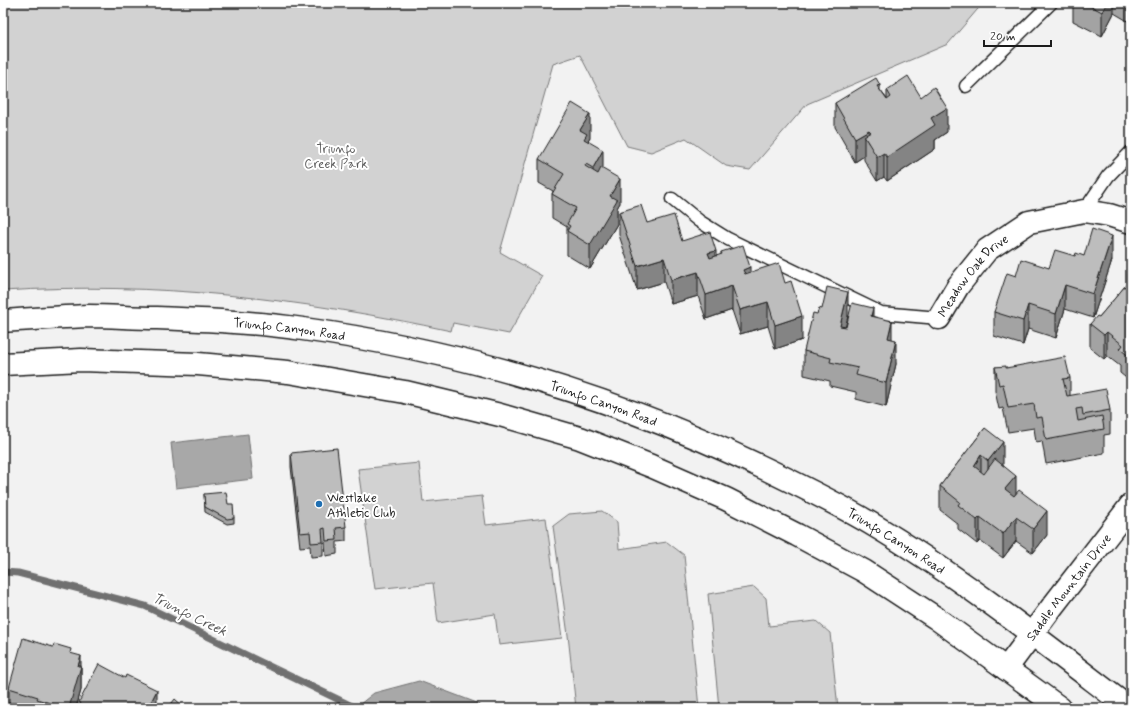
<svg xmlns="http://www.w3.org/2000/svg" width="1134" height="711" viewBox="0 0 1134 711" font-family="Mynerve,sans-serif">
	<rect width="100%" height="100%" fill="#f2f2f2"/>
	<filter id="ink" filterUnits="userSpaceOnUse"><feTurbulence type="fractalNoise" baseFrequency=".025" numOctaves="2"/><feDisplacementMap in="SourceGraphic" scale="8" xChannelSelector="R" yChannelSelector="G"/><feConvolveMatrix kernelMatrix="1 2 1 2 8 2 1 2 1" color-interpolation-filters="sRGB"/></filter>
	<g filter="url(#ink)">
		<!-- green -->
		<g fill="#d2d2d2" stroke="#777">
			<path d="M3,3H983L948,44L807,104L750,170L726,166L686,138L651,152L627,146L580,55L553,64L500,252L542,276L509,334L453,323L451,331C304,299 154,281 3,291Z"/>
			<polygon points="419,463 423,502 482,496 486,525 546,518 562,638 499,645 495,614 438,623 433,583 375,589 358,469"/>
			<polygon points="602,511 617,522 619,549 667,542 684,555 699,708 576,708 568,635 553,526 569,514"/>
			<polygon points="754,587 766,598 769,626 816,621 830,633 838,708 719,708 708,594"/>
		</g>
		<!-- water -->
		<g fill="#a8a8a8" stroke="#707070">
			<polygon points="248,434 253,479 176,488 171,443"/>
			<polygon points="419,681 477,703 482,708 355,708 374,693"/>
		</g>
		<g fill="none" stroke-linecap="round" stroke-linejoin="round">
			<!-- stream -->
			<polyline stroke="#707070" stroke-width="7" points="3,572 18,573 145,606 356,708"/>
			<!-- lane casing -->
			<g stroke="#1c1c1c" stroke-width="15">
				<g id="lane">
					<polyline points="966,86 1051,3"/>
					<polyline points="672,199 699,221 728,239 881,313 939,318"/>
					<polyline points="1084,211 1108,176 1131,152"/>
				</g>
			</g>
			<!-- street casing -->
			<g stroke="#1c1c1c" stroke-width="25">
				<g id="street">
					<path id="s1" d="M939,318L958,286L987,250L1029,222L1084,211L1109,215L1131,222"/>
					<path id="s2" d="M1006,669L1052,607L1131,505"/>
				</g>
			</g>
			<!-- secondary casing -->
			<g stroke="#1c1c1c" stroke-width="25">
				<g id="secondary">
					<path id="s3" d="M3,321C32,319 60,317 89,316C111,316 134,318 156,318C205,320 255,322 303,329C463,351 620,399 766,469C801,486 836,503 870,523C961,577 1045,644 1129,708"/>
					<polyline points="3,364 81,360 198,364 288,372 405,392 500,415 580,438 651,466 726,499 797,535 864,571 936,618 1060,708"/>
				</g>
			</g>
			<!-- lane -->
			<use href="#lane" stroke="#fff" stroke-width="12"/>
			<!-- street -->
			<use href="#street" stroke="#fff" stroke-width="22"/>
			<!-- secondary -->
			<use href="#secondary" stroke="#fff" stroke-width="22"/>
		</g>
		<!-- wall -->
		<g fill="#a3a3a3" stroke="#1c1c1c">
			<polygon points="1073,3 1131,3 1131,23 1114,13 1102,36 1073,21"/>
			<polygon points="880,90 887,99 887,90 921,97 947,132 935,140 935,149 887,181 884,177 877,181 864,160 864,156 855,162 835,127 835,103"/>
			<polygon points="590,138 588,141 603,169 620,203 617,208 617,224 590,269 567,255 567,227 552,218 552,194 553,191 539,183 539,159"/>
			<polygon points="619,212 647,223 682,241 716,256 721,255 721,252 750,273 802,340 775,349 768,326 740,334 732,310 706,319 698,296 671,304 664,282 637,290 619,235"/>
			<polygon points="1075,256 1084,256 1112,260 1093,318 1065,309 1056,338 1028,329 1023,345 994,336 994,312 1016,276 1049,268"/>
			<polygon points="1131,279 1131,382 1120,373 1120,366 1107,356 1104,359 1090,348 1090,324 1099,317"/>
			<polygon points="817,314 848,316 873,316 892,339 896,364 886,407 856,399 856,392 830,386 830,381 804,375 804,351"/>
			<polygon points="995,367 1006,368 1070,378 1070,396 1110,410 1110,434 1104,435 1104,453 1046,464 1042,441 1036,442 1034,428 1008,432 1003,408 999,409 995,391"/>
			<polygon points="985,428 1016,493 1047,535 1033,553 1016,541 1003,558 980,541 977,544 958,529 958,524 940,510 940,486"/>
			<polygon points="291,453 346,527 346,541 337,542 337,554 326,556 325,542 323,543 323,556 311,557 310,546 300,547 291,467"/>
			<polygon points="204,494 228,504 234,518 234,523 227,524 205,512"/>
			<polygon points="71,653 81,666 81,690 76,708 9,708 9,688"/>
		</g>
		<!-- shaded-wall -->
		<g fill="#848484" stroke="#1c1c1c">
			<polygon points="1107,3 1114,3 1114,13 1102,36 1102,12"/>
			<polygon points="880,85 880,109 877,86"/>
			<polygon points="947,108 947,132 935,140 935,149 887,181 887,157 931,118"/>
			<polygon points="590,114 590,138 587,143 587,158 580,130"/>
			<polygon points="869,130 869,144 864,136 864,156 855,162 855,138"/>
			<polygon points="603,150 603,174 593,192 593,168"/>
			<polygon points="884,153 884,177 877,181 877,157"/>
			<polygon points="620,179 620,203 617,208 617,224 590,269 590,245 610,196"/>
			<polygon points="1112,236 1112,260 1093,318 1093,294"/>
			<polygon points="716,251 716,275 708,253"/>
			<polygon points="664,258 664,282 637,290 637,266"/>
			<polygon points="750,267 750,291 743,270"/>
			<polygon points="698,272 698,296 671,304 671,280"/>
			<polygon points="1065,285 1065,309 1056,338 1056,314"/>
			<polygon points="732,286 732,310 706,319 706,295"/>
			<polygon points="848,292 848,316 840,350 840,326"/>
			<polygon points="768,302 768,326 740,334 740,310"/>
			<polygon points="1028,305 1028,329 1023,345 1023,321"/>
			<polygon points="873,308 873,332 871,316"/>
			<polygon points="802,316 802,340 775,349 775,325"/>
			<polygon points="892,321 892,345 888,338"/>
			<polygon points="1107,332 1107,356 1104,359 1104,335"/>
			<polygon points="896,340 896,364 886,407 886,383"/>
			<polygon points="1003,442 1003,466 988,485 988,461"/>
			<polygon points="981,455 981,479 974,466"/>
			<polygon points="1016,476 1016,500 1005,489"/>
			<polygon points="1047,511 1047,535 1033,553 1033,529"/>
			<polygon points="980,517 980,541 977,544 977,520"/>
			<polygon points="1016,517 1016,541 1003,558 1003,534"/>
			<polygon points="81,656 81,690 76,708 69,708 78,666"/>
			<polygon points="157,690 157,708 148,708"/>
		</g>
		<!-- building -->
		<g fill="#bdbdbd" stroke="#1c1c1c">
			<polygon points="1085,3 1107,3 1102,12"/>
			<polygon points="908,76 921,97 934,87 947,108 931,118 935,125 887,157 884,153 877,157 864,136 871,132 869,130 855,138 835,103 876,78 880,85 877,86 887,100 891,97 887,90"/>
			<polygon points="572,103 590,114 580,130 587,134 584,139 603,150 593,168 586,164 585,166 598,174 601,168 620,179 610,196 617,200 590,245 567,231 570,226 567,224 576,208 552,194 564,174 539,159"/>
			<polygon points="641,205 647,223 674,215 682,241 710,232 716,251 708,253 710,258 722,254 721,252 743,245 750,267 743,270 745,274 779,263 785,283 791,281 802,316 775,325 768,302 740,310 732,286 706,295 698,272 671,280 664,258 637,266 619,212"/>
			<polygon points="1092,229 1112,236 1093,294 1065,285 1056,314 1028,305 1023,321 994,312 1007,273 1016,276 1021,259 1049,268 1055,250 1075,256 1076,253 1084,256"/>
			<polygon points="1131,279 1131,300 1129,303 1131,305 1131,358 1120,349 1123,345 1107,332 1104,335 1090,324 1097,316 1099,317"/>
			<polygon points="827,287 848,292 840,326 846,327 852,303 873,308 871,316 892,321 888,338 896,340 886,383 856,375 858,368 830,362 831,358 804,351 813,313 817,314 819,308 822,309"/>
			<polygon points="1065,357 1070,378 1063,379 1067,396 1106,389 1110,410 1083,415 1082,408 1076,409 1078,421 1102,416 1104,429 1046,440 1042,417 1036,418 1034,404 1008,408 1003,384 999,385 995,367 1006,366 1006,368"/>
			<polygon points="985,428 1003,442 988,461 981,455 974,466 984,474 995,459 1016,476 1005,489 1014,496 1019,490 1047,511 1033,529 1016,517 1003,534 980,517 977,520 958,505 960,502 940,486"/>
			<polygon points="337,448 346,527 336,528 337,540 326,541 325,528 322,529 323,542 311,543 310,532 300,533 291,453"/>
			<polygon points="226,492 228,504 233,504 234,518 227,519 205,507 204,494"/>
			<polygon points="23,638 53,647 54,644 71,649 70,653 81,656 78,666 81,666 69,708 66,708 37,699 38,697 9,688"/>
			<polygon points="99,664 125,678 126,675 157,690 148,708 78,708 81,703 79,702"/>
			<polygon points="175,699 185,708 168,708"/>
		</g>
	</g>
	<!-- markers -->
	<circle fill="#1f6fb2" stroke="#fff" stroke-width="1.5" cx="319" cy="504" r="4"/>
	<g text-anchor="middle" stroke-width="4" stroke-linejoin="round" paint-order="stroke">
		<!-- park labels -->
		<g font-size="13" fill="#5c5c5c" stroke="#fff">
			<text x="336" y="153">Triunfo<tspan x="336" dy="15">Creek Park</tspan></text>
		</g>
		<!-- street labels -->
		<g font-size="13" fill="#1c1c1c" stroke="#fff">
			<text dy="5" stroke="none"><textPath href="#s1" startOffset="55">Meadow Oak Drive</textPath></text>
			<text dy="5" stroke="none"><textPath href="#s3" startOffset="287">Triunfo Canyon Road</textPath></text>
			<text dy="5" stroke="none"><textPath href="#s3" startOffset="611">Triunfo Canyon Road</textPath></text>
			<text dy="5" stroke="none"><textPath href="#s3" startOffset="935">Triunfo Canyon Road</textPath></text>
			<text dy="5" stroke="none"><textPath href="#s2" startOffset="103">Saddle Mountain Drive</textPath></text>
		</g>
		<!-- poi labels -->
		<g font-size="13" fill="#1c1c1c" stroke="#fff" text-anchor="start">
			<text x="327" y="502">Westlake<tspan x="327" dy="15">Athletic Club</tspan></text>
		</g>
		<!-- water labels -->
		<g font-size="14" font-style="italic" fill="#5b5b5b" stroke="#fff">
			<text transform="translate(190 614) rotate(26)" y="5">Triunfo Creek</text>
		</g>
	</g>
	<!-- margin -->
	<rect width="1134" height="711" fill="none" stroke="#fff" stroke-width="16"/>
	<rect x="8" y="8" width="1118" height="695" fill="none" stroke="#1c1c1c" stroke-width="1.5" filter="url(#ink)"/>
	<!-- scale -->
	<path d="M984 40v6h67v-6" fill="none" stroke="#1c1c1c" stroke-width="2"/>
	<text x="990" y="40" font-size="12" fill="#1c1c1c" stroke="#ffffff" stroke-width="3" paint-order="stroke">20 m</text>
</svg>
